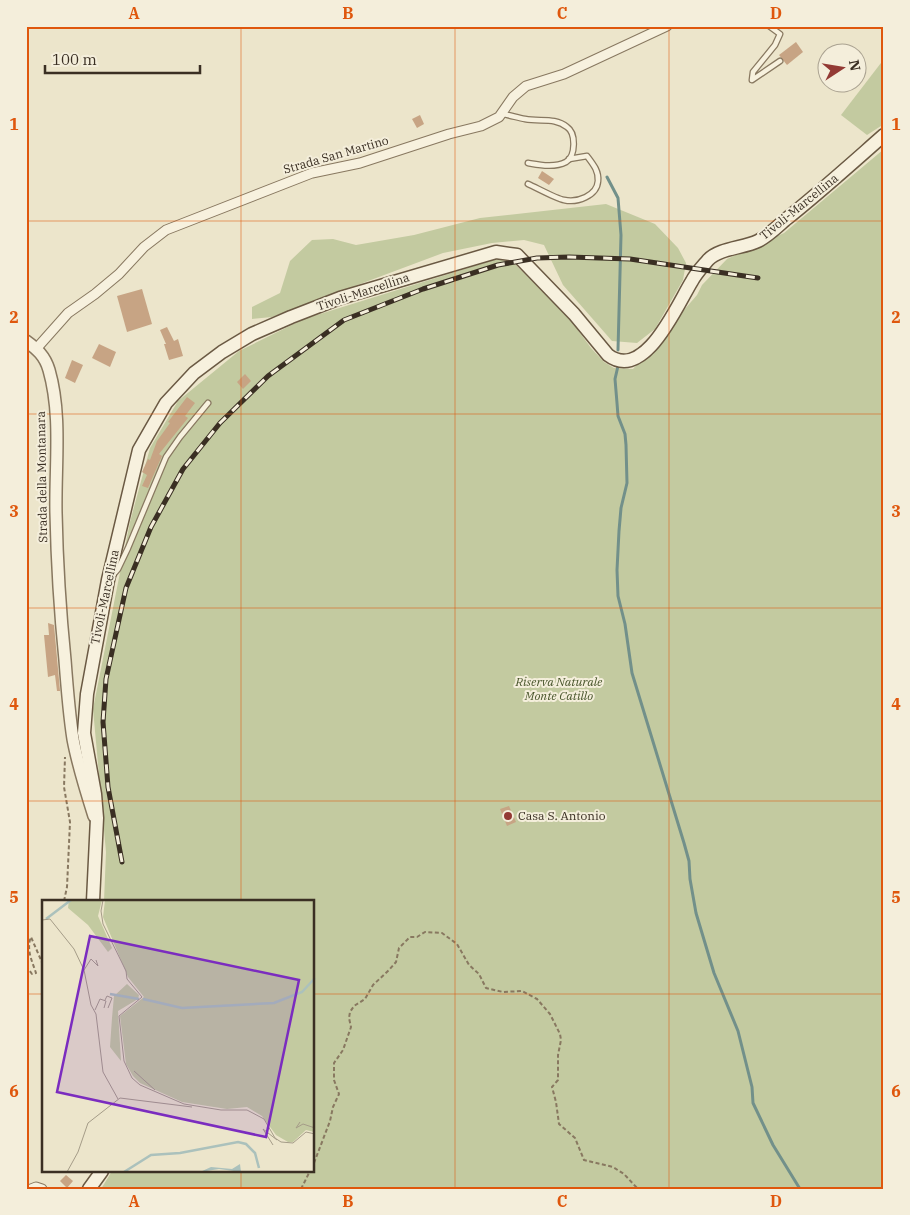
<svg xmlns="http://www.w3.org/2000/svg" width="910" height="1215" viewBox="0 0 910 1215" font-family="'IBM Plex Serif',serif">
	<rect width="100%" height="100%" fill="#ece5cb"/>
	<!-- green -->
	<g fill="#c3caa0">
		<polygon points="884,59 884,124 867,135 841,115"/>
		<polygon points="884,149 884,1189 101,1189 112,1171 314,1171 314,901 104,901 106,852 93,709 130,522 150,448 178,401 239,351 304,319 497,259 514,263 572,322 591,348 604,362 614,368 633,369 697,295 702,285 727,259 784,233"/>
		<polygon points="606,204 655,224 678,248 686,263 683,280 655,329 637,343 612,341 563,285 544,245 524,240 492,243 443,253 272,317 252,319 252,307 280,293 290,261 312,240 333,239 356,245 414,235 480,218"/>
	</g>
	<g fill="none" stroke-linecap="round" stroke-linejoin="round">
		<!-- stream -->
		<g stroke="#72908a" stroke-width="3">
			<polyline points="607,177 618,198 621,235 618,350"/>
			<polyline points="618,366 615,379 617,403 618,416 625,434 626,445 627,483 621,508 619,531 617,570 618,596 625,624 632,673 684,843 689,861 690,879 696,913 714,973 738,1031 752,1087 753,1103 773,1145 800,1189"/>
		</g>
	</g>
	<!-- building -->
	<g fill="#c7a484">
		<polygon points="796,42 803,52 787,65 779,55"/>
		<polygon points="420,115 424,124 417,128 412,119"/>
		<polygon points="542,171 554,179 549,185 538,178"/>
		<polygon points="142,289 152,324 127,332 117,296"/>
		<polygon points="167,327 174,341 178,339 183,356 169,360 164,344 166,344 160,330"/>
		<polygon points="99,344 116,352 110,367 92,358"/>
		<polygon points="72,360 83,365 75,383 65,378"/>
		<polygon points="245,374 251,381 243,389 237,382"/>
		<polygon points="187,397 195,403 185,416 188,418 159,454 162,456 148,488 142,486 147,475 142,472 148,459 150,460 157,441 170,423 168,422"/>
		<polygon points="48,623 54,625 60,691 57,691 55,675 48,677 44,635 49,635"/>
		<polygon points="509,806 516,822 507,826 500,809"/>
		<polygon points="66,1175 73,1181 67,1188 60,1181"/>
	</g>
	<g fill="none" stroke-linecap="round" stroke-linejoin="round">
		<!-- service casing -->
		<g stroke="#887860" stroke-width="7">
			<g id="service">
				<polyline points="769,26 780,34 775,45 753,72 752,80 780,61"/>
				<path d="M502,114C510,115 518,118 525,119C540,122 555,117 567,127C576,133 576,156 566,162C554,168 540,165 528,163"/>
				<path d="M528,184C537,188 557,199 564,200C577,203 597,196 598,181C599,171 593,164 587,156L569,159"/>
				<polyline points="113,575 118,569 128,548 166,457 180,437 208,403"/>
			</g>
		</g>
		<!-- minor casing -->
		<g stroke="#887860" stroke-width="11">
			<g id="minor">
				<polyline points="36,349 68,313 95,294 119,274 144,247 166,230 312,173 360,163 449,134 481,126 499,117 513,97 526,86 564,74 667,26"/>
				<polyline points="31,1189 36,1187 42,1189"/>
			</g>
		</g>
		<!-- tertiary casing -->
		<g stroke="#887860" stroke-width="14">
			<path id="tertiary" d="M26,341C37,349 45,356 49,370C62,415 55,466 56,513C57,562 60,611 65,660C67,687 69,713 73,739C78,766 86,791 94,816"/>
		</g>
		<!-- secondary casing -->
		<g stroke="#6a5943" stroke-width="15">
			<g id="secondary">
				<path d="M93,901L97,818L95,794L84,733L87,694L108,580L139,450L166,403L194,373L222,352L252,334L291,317L340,298L496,252L517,255L574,314L608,355C645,383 678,303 692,281C696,273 703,266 708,260C719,248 744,248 758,241C768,236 777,227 785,220C819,193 851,164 884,135"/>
				<polyline points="89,1189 102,1171"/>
			</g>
		</g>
		<!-- path -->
		<g stroke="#887860" stroke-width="2" stroke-dasharray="4 2.5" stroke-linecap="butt">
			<polyline points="64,901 67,887 70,822 64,787 65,757"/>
			<path d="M26,966L32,974L36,973C32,961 26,949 31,937L44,967"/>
			<polyline points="314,1163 330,1121 333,1107 339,1094 334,1080 334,1063 343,1050 351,1027 349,1018 350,1012 354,1006 365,999 373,985 389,970 396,962 399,948 410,937 417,937 425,932 442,933 457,944 469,965 479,974 486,988 503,992 522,991 537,999 550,1014 560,1034 561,1040 558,1055 558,1080 552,1087 556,1102 559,1124 575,1138 584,1160 613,1167 624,1174 638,1189"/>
			<polyline points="301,1189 310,1171"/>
		</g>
		<!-- service -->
		<use href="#service" stroke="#f7f1de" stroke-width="4.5"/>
		<!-- minor -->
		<use href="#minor" stroke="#f7f1de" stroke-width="9"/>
		<!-- tertiary -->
		<use href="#tertiary" stroke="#f7f1de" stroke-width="11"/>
		<!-- secondary -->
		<use href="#secondary" stroke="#f7f1de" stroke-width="12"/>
		<!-- rail casing -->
		<g stroke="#3a2f23" stroke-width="5">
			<polyline id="rail" points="122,862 108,787 103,722 106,679 126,588 151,527 183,469 220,423 268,376 344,320 423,289 498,265 537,258 569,257 630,259 758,278"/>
		</g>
		<!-- rail -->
		<use href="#rail" stroke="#f4eedb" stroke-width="3" stroke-dasharray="9" stroke-linecap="butt"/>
	</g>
	<!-- grid -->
	<path fill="none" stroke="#df570d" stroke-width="1" stroke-opacity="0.55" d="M241,26V901M455,26V1189M669,26V1189M26,221H884M26,414H884M26,608H884M26,801H884M26,994H44M314,994H884M241,1171V1189"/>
	<!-- markers -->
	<circle fill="#933a34" stroke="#f4eedb" stroke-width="2" cx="508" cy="816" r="5"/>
	<g text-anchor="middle" stroke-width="4" stroke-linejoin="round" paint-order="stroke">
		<!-- street labels -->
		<g font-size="12" fill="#3a2f23" stroke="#f4eedb">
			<text transform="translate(336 155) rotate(-16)" y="4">Strada San Martino</text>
			<text transform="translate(799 207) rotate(-39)" y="4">Tivoli-Marcellina</text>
			<text transform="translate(363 292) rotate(-18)" y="4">Tivoli-Marcellina</text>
			<text transform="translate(42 477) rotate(-91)" y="4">Strada della Montanara</text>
			<text transform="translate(105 597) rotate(-78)" y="4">Tivoli-Marcellina</text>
		</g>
		<!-- park labels -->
		<g font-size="12" font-style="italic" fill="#48552b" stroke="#f4eedb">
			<text x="559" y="686">Riserva Naturale<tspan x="559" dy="14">Monte Catillo</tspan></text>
		</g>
		<!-- poi labels -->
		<g font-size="12" fill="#3a2f23" stroke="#f4eedb" text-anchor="start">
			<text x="518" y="820">Casa S. Antonio</text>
		</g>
	</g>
	<!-- overview -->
	<g transform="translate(42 900)">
		<rect width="272" height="272" fill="#ece5cb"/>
		<path d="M27,0H60L56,16L70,48L66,52L46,25L26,8ZM63,0H272V232L264,230L251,242H246L234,235L220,216L205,207L185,209L140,202L98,183L91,176L84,164L78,116L102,97L86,77L61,17ZM85,84L97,95L96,99L76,111L79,161L68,147L70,118L72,96Z" fill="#c3caa0"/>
		<path d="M198,264L199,272L177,269L158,272L169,267L190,269Z" fill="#abc1bc"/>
		<path fill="none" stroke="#abc1bc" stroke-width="2.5" d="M4,19L29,0M68,94L97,99M101,99L140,108L232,103L260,92L273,78M82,272L109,255L138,253L196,242L204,244L213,253L217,268"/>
		<path fill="none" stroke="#a59c88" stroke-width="1" d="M61,0L59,11L61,24L84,71L85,79L100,97L77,116L82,161L90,178L98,185L142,204L179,210H205L222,219L233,238L239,242L251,243L264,232L273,234M0,20L8,19L32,49L42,70L49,105L54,114L61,172L76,199M42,70L49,59L56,66L54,60M63,100L65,96L70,98L66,108M53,110L58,99L64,101L62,108M92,171L113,190M258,222L254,228L261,224L273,228M231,245L221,229L235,240M25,272L36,252L46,223L78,198L150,207"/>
		<path fill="#7b2cbf" fill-opacity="0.15" stroke="#7b2cbf" stroke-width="2.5" d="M48,36L257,80L224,237L15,192Z"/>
		<rect width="272" height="272" fill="none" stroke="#3a2f23" stroke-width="2.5"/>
	</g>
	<!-- border -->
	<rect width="910" height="1215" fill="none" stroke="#f4eedb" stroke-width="55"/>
	<!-- north arrow -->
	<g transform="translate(842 68) rotate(78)"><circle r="24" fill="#f4eedb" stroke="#aaa291"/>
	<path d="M0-4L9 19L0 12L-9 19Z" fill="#933a34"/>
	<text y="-8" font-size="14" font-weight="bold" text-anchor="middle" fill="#3a2f23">N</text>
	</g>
	<!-- scale -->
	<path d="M45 65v8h155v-8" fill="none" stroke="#3a2f23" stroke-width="2.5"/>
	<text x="52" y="65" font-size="15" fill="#3a2f23" stroke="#f4eedb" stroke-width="4" paint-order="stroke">100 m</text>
	<rect x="28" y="28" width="854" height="1160" fill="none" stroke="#df570d" stroke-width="2"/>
	<g font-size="16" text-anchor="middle" font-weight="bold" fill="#df570d">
		<text x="134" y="19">A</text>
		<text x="348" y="19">B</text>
		<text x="562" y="19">C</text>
		<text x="776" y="19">D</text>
		<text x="14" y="130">1</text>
		<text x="896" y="130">1</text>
		<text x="14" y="323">2</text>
		<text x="896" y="323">2</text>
		<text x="14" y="517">3</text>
		<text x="896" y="517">3</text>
		<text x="14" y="710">4</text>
		<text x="896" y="710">4</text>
		<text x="14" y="903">5</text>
		<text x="896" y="903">5</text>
		<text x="14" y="1097">6</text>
		<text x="896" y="1097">6</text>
		<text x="134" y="1207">A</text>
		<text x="348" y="1207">B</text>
		<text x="562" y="1207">C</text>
		<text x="776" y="1207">D</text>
	</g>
</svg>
